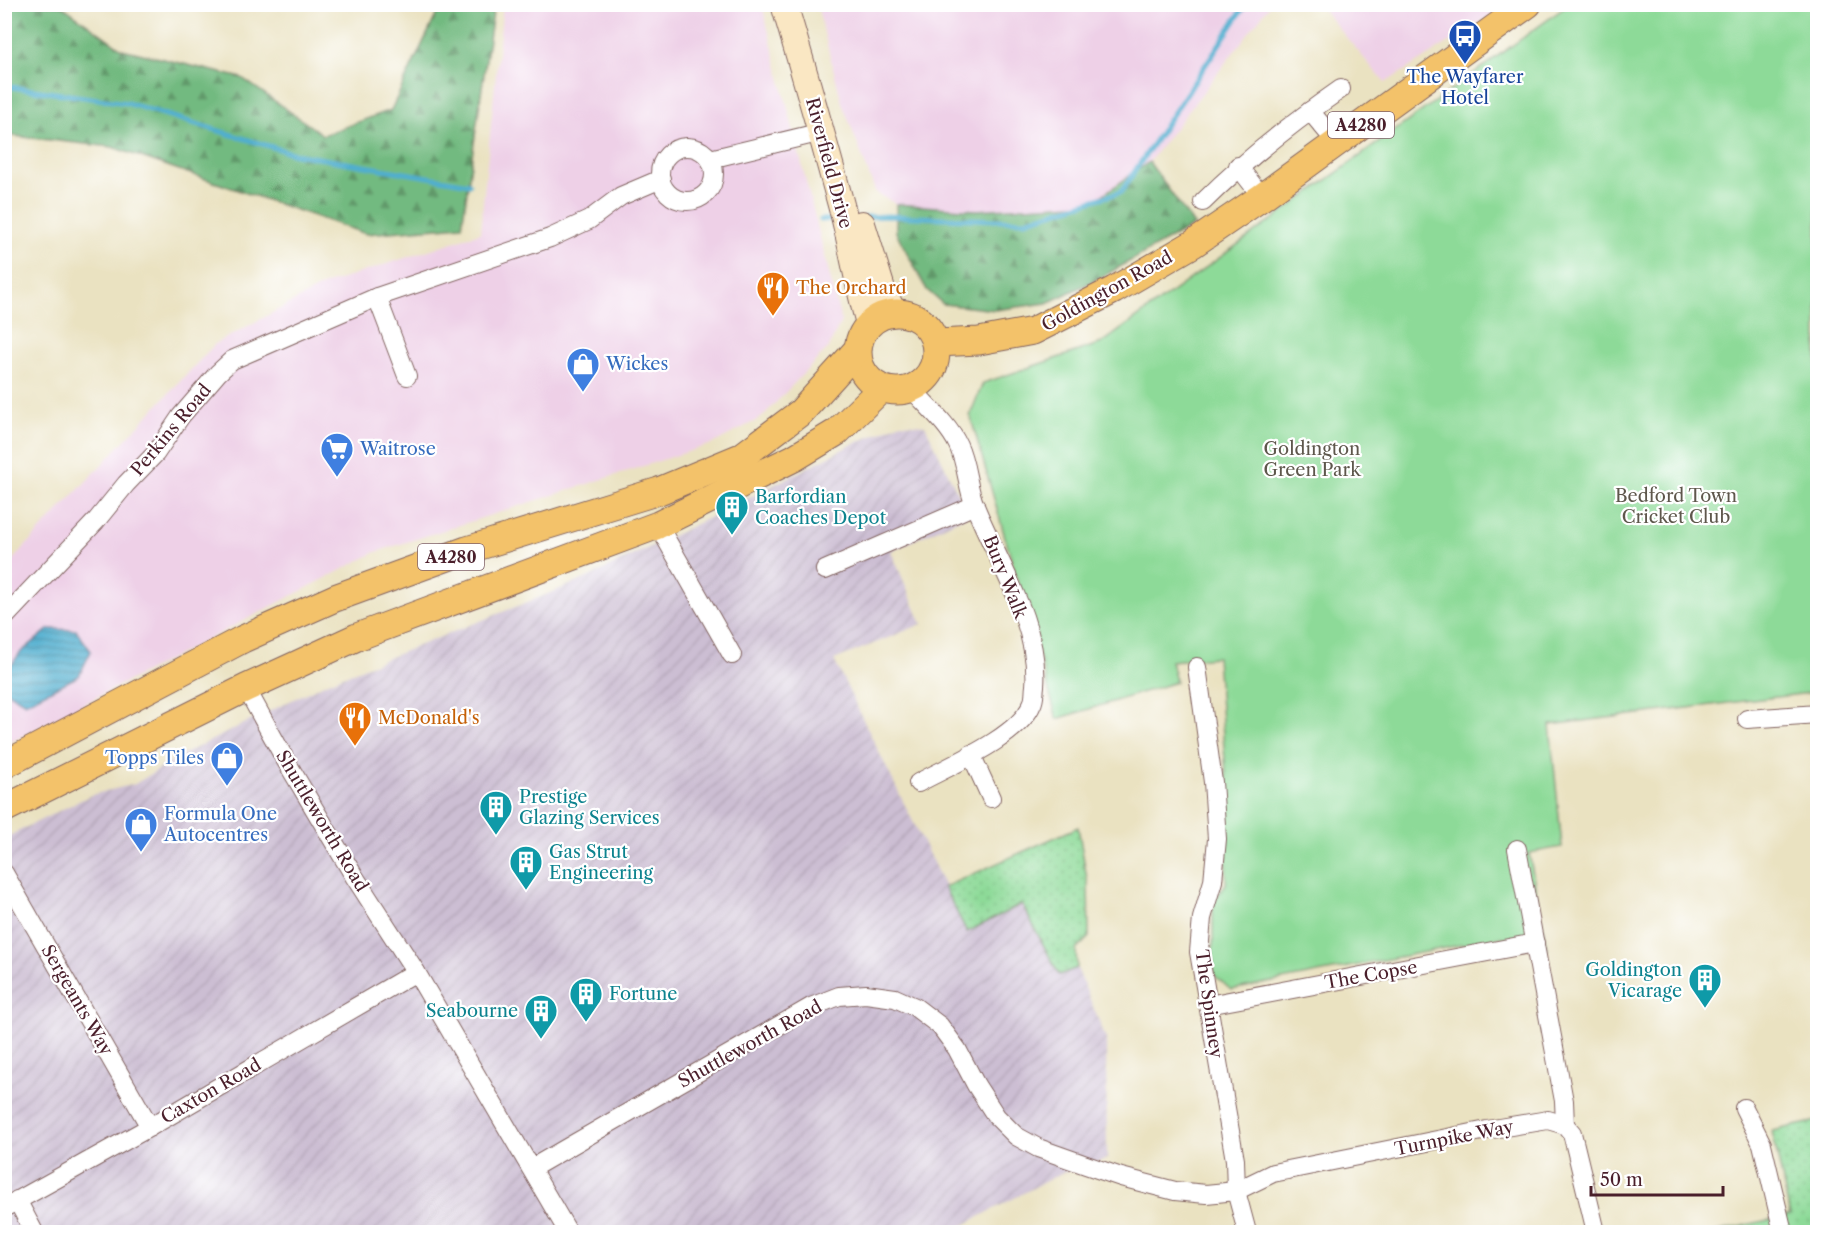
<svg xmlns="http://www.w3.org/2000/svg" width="1822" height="1237" viewBox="0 0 1822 1237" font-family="'Libre Caslon Text',serif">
	<defs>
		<pattern id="industrial-furrows" width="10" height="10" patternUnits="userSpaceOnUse" patternTransform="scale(1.5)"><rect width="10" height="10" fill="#ccbed3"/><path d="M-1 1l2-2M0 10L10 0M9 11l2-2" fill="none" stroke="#b1a3b5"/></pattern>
		<pattern id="grass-dots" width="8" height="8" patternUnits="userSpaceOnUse" patternTransform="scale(1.5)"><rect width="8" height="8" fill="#8dda98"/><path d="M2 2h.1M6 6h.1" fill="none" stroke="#7bbb83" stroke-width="1.8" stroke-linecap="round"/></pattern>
		<pattern id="forest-firs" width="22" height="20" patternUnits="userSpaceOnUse" patternTransform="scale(1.5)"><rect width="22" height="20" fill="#72ba80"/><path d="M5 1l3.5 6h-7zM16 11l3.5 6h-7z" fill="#609769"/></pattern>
		<pattern id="water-rules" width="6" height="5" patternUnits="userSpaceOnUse" patternTransform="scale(1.5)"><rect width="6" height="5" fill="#50aecf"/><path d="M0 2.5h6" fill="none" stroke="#448da8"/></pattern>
	</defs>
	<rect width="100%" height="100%" fill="#fff"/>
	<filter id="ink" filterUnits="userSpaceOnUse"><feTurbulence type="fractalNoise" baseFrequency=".0167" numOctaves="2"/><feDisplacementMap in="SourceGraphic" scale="12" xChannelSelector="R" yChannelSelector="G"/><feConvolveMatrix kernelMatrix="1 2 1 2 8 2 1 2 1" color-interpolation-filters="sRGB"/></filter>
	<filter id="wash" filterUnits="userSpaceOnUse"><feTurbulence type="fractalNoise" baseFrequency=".008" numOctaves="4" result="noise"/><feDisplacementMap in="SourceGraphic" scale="24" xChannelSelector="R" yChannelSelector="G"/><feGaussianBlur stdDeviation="1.35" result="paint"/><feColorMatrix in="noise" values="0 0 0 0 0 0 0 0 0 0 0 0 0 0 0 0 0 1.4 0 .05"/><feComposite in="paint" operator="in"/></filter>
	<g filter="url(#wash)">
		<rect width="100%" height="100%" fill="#eae2c1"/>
		<!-- built -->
		<g fill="#eed0e7">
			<polygon points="503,5 762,5 841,321 829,347 761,418 712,444 376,552 5,745 4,569 215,344 324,285 480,233"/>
			<polygon points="817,5 1270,5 1149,162 1091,203 976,210 896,204 876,193 842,103"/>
			<polygon points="1319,5 1507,5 1385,83"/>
		</g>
		<!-- industrial -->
		<polygon fill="url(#industrial-furrows)" points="901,423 925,425 968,515 891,551 922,624 834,660 967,932 1022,904 1059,975 1077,968 1106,1038 1107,1159 1063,1172 951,1232 5,1232 5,838 91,795 135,784 180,756 328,682 585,579 745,500 849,446"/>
		<!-- grass -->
		<g fill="url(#grass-dots)" stroke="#6c7c62" stroke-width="1.5">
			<polygon points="1078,827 1088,884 1089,937 1076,950 1077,968 1059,975 1022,904 967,932 944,887"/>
			<polygon points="1817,1121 1817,1226 1788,1232 1716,1232 1790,1215 1772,1131"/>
		</g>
		<!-- forest -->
		<g fill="url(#forest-firs)" stroke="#5e6c56" stroke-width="1.5">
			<polygon points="5,4 61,5 122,49 242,78 323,135 391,110 441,5 494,5 462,226 366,234 112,147 5,135"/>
			<polygon points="1149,162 1194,225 1100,278 1047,303 995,310 943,304 927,290 896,232 896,204 976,210 1091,203"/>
		</g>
		<!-- green -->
		<polygon fill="#8dda98" stroke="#6c7c62" stroke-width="1.5" points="1568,5 1817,5 1817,692 1550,725 1562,847 1529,853 1547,950 1501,937 1231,990 1213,974 1213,901 1226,884 1227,786 1217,657 1171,661 1176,682 1057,719 970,415 983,383 1102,343"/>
		<!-- water -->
		<polygon fill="url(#water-rules)" stroke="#4d667d" stroke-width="1.5" points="49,629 76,630 91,651 79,676 25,703 6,691 6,672 20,653"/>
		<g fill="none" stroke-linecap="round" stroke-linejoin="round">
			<!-- stream -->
			<g stroke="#50aecf" stroke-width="5">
				<polyline points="4,86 127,103 295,154 469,184"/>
				<polyline points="866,217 887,216 1025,221 1121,192 1246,4"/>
				<polyline points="821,220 836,219"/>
			</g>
		</g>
	</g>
	<g filter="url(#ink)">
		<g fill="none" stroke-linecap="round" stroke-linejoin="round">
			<!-- street casing -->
			<g stroke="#826360" stroke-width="20">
				<g id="street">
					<polyline points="1310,111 1336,142"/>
					<circle cx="687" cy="174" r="27"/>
					<polyline points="710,159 822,132"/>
					<polyline points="1238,166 1262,197"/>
					<path d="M1203,202C1245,160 1292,123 1341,89"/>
					<polyline points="407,376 377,297 550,238 589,220 621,196 661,179"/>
					<path d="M912,389C926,405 949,425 958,445C967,464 967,487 975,506C997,561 1040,625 1035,686C1034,692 1035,699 1032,704C1019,737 949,766 918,783"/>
					<polyline points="658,525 732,655"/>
					<polyline points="825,570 975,505"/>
					<polyline points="4,618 96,521 126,484 156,453 181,416 218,373 232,360 377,297"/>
					<polyline points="1197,667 1213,782 1217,839 1213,881 1202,918 1199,952 1235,1160 1236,1191 1247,1232"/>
					<polyline points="246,688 286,761 354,876 416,972 568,1232"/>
					<polyline points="1747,719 1818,714"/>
					<polyline points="971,754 991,798"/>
					<polyline points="1517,849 1564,1101 1565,1125"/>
					<polyline points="4,873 150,1127"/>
					<polyline points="1208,1005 1535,943"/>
					<polyline points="1744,1108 1762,1144 1783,1232"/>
					<polyline points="532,1168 811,1007 839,996 866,994 895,998 915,1007 940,1026 957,1049 976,1085 996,1116 1016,1136 1038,1148 1086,1165 1121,1177 1175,1191 1206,1194 1236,1191 1273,1173 1487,1130 1548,1120 1565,1125 1572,1133 1596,1232"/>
					<polyline points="17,1200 34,1232"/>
					<polyline points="4,1208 150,1127 416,972"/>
				</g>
			</g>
			<!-- secondary casing -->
			<g stroke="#826360" stroke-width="28">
				<g id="secondary">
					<path d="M784,4C805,75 825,145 844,216C853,251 858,287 869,323"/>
					<polyline points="862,224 882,289 893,312"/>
				</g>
			</g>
			<!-- primary casing -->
			<g stroke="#826360" stroke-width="29">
				<g id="primary">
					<circle cx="897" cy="352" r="39"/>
					<polyline points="936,343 979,341 1033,331 1114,290 1193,244 1262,197 1528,4"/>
					<polyline points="4,765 243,639 335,598 467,550 659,491 741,457 801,412 857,350"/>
					<polyline points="4,809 246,688 357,637 658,525 794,458 837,432 881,389"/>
				</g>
			</g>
			<!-- street -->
			<use href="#street" stroke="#fff" stroke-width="18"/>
			<!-- secondary -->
			<use href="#secondary" stroke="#fae7c3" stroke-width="26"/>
			<!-- primary -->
			<use href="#primary" stroke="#f3c26a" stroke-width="27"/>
		</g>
	</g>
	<!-- icons -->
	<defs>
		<g id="bus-pin" transform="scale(1.725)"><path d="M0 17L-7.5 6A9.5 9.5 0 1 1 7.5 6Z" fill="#1a4fb4" stroke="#fff"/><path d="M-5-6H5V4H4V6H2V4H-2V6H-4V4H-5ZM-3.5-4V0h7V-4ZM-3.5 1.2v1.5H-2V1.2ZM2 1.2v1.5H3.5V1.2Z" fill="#fff"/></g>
		<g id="restaurant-pin" transform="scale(1.725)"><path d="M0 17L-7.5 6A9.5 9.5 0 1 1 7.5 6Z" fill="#e8710a" stroke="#fff"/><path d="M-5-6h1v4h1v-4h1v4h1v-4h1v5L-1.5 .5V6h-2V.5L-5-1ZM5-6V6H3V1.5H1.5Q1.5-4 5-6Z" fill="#fff"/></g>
		<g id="shop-pin" transform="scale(1.725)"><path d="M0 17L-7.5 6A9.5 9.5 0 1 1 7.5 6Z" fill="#3f7fe0" stroke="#fff"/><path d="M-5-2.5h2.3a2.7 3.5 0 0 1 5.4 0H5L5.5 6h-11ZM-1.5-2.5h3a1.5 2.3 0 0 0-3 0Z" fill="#fff"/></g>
		<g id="supermarket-pin" transform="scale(1.725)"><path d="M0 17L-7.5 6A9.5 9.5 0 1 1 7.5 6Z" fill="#3f7fe0" stroke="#fff"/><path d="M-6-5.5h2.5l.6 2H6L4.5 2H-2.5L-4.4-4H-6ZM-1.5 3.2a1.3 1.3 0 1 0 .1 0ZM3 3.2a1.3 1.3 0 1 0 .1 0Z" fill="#fff"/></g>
		<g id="building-pin" transform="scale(1.725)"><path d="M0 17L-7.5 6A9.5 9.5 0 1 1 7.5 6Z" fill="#0f9aa8" stroke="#fff"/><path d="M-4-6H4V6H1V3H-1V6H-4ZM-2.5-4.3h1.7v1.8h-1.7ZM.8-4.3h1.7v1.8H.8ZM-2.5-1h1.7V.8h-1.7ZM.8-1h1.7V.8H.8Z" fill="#fff"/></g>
	</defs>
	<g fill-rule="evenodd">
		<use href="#bus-pin" x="1465" y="36"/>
		<use href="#restaurant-pin" x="773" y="288"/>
		<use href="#shop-pin" x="583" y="364"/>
		<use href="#supermarket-pin" x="337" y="449"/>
		<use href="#building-pin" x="732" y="507"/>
		<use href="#restaurant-pin" x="355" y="718"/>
		<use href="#shop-pin" x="227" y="758"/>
		<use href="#building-pin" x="496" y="807"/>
		<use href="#shop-pin" x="141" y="824"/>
		<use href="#building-pin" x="526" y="862"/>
		<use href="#building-pin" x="1705" y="980"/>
		<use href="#building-pin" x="586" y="994"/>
		<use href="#building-pin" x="541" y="1011"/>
	</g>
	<g text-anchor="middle" stroke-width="4.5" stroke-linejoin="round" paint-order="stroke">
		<!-- shield labels -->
		<g fill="#fff" stroke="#80626b" stroke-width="1.5">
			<rect x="1328" y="112" width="66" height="26" rx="4.5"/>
			<rect x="418" y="544" width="66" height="26" rx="4.5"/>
		</g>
		<g font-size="16" font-weight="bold" fill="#4a1f2b">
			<text x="1361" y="131">A4280</text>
			<text x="451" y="563">A4280</text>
		</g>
		<!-- transit labels -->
		<g font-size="18" fill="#164399" stroke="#fff">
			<text x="1465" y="83">The Wayfarer<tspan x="1465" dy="21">Hotel</tspan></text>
		</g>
		<!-- street labels -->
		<g font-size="18" fill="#4a1f2b" stroke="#fff">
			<text transform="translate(829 163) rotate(75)" y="6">Riverfield Drive</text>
			<text transform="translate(1107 291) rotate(-29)" y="6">Goldington Road</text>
			<text transform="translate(171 430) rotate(-50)" y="6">Perkins Road</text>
			<text transform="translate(1005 577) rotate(68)" y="6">Bury Walk</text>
			<text transform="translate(322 821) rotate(59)" y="6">Shuttleworth Road</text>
			<text transform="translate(1371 975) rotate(-10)" y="6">The Copse</text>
			<text transform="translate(77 1000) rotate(60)" y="6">Sergeants Way</text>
			<text transform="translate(1209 1004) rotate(82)" y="6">The Spinney</text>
			<text transform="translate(750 1044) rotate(-29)" y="6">Shuttleworth Road</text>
			<text transform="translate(211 1091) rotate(-30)" y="6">Caxton Road</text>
			<text transform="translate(1454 1138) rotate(-11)" y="6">Turnpike Way</text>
		</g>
		<!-- food labels -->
		<g font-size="18" fill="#c56008" stroke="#fff" text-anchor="start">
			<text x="796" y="294">The Orchard</text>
			<text x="378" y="724">McDonald's</text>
		</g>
		<!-- shop labels -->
		<g font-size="18" fill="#366cbe" stroke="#fff" text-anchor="start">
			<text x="606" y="370">Wickes</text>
			<text x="360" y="455">Waitrose</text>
			<text x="204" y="764" text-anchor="end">Topps Tiles</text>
			<text x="164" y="820">Formula One<tspan x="164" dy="21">Autocentres</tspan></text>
		</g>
		<!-- park labels -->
		<g font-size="18" fill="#5e574c" stroke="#fff">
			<text x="1312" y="455">Goldington<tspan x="1312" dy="21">Green Park</tspan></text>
			<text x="1676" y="502">Bedford Town<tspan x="1676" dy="21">Cricket Club</tspan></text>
		</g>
		<!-- culture labels -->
		<g font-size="18" fill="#0d838f" stroke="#fff" text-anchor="start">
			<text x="755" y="503">Barfordian<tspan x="755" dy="21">Coaches Depot</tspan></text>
			<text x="519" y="803">Prestige<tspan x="519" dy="21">Glazing Services</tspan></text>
			<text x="549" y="858">Gas Strut<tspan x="549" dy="21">Engineering</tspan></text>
			<text x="1682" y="976" text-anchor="end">Goldington<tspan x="1682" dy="21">Vicarage</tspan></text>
			<text x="609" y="1000">Fortune</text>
			<text x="518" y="1017" text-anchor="end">Seabourne</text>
		</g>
	</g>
	<!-- margin -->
	<rect width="1822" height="1237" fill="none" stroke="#fff" stroke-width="24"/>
	<!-- scale -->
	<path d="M1591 1186v9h132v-9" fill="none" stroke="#4a1f2b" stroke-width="3"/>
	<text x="1600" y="1186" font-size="18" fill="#4a1f2b" stroke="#ffffff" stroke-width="4.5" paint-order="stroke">50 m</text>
</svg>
